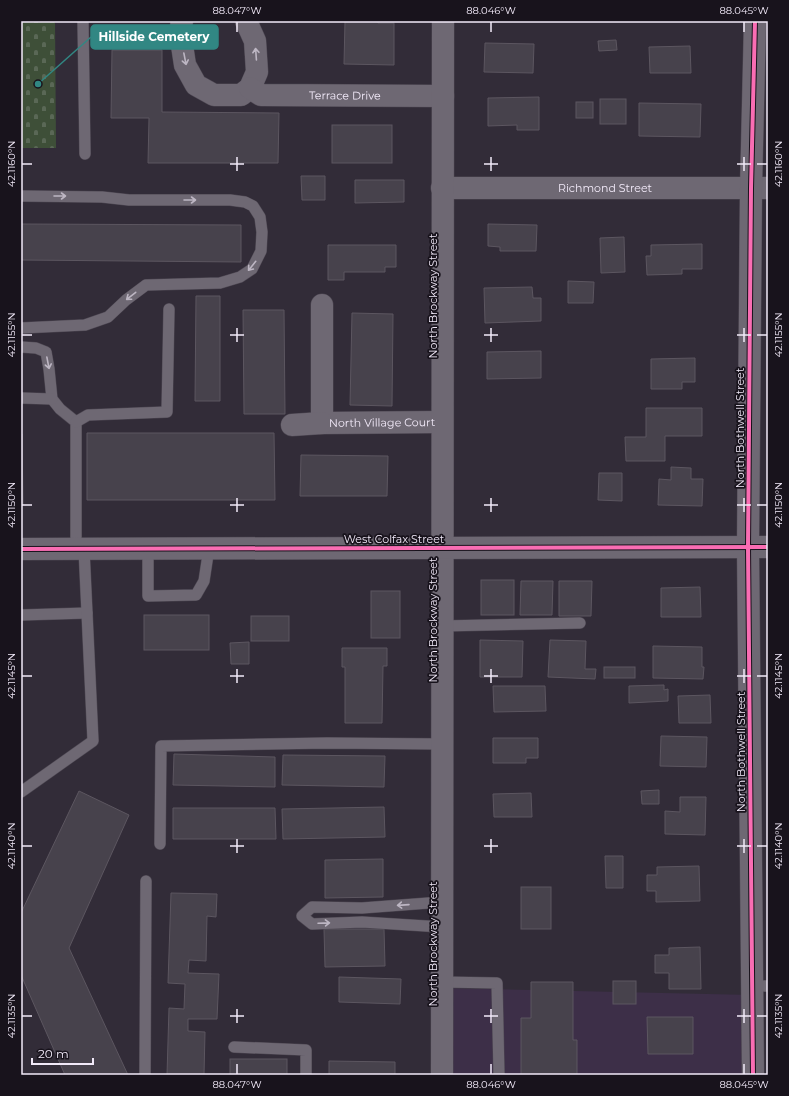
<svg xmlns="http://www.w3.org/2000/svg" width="789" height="1096" viewBox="0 0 789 1096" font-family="Montserrat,sans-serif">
	<defs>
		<pattern id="cemetery-stones" width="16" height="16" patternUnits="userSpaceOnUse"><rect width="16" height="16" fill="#3e4f38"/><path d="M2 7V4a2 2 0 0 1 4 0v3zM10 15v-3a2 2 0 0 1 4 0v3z" fill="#5a6856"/></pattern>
	</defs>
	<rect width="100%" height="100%" fill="#322c38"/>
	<!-- built -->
	<polygon fill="#3d2f48" points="442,988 752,995 753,1075 442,1075"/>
	<!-- cemetery -->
	<polygon fill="url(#cemetery-stones)" points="21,21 55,21 56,148 21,148"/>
	<!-- building -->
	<g fill="#47424c" stroke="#5c5660">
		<polygon points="345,21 378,21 378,23 394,23 394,65 344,64"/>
		<polygon points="616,40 617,50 599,51 598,41"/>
		<polygon points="485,43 534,44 533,73 484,72"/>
		<polygon points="690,46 691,73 650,73 649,47"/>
		<polygon points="112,50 162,50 162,112 279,113 278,163 148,163 149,118 111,118"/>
		<polygon points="539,97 539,130 517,130 517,125 488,126 488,98"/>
		<rect x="600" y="99" width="26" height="25"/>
		<rect x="576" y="102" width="17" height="16"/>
		<polygon points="639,103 701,104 700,137 639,136"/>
		<rect x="332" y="125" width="60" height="38"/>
		<polygon points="301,176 325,176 325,200 302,200"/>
		<polygon points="355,180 404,180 404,202 355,203"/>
		<polygon points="21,224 241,225 241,262 21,260"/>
		<polygon points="488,224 537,225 536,251 500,251 500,247 488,246"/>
		<polygon points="624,237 625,272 601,273 600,238"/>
		<polygon points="702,244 702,269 682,269 682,274 647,275 646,256 651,256 651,245"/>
		<polygon points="328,245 396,245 396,267 385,267 385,272 344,272 344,280 328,280"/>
		<polygon points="568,281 594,282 593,303 568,303"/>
		<polygon points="532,287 533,298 541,298 541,321 485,323 484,288"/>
		<polygon points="196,296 220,296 220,401 195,401"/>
		<polygon points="243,310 284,310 285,414 244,414"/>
		<polygon points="352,313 393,314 392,406 350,405"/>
		<polygon points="541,351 541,378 487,379 487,352"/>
		<polygon points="695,358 695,382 682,382 682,389 651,389 651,359"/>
		<polygon points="646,408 702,408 702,436 665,436 665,461 626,461 625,437 646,437"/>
		<polygon points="87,433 274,433 275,500 87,500"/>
		<polygon points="21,434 22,434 23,505 21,505"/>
		<polygon points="301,455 388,456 387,496 300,496"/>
		<polygon points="671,467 691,468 691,479 703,479 702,506 658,505 659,479 671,480"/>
		<polygon points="599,473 622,473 622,501 598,500"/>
		<rect x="481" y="580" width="33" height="35"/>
		<polygon points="521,581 553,581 552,615 520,615"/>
		<polygon points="559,581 592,581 591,616 559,616"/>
		<polygon points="700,587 701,617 661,617 661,588"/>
		<rect x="371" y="591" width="29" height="47"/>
		<rect x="144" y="615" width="65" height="35"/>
		<rect x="251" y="616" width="38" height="25"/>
		<polygon points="480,640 523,641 522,677 480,677"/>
		<polygon points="550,640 586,641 585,669 596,669 595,679 548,677"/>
		<polygon points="249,642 249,664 231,664 230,643"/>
		<polygon points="653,646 702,647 702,667 704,667 703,679 653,678"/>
		<polygon points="342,648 387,648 387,666 383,666 382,723 345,723 345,667 342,667"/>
		<rect x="604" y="667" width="31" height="11"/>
		<polygon points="664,685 664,690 668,689 668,701 629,703 629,686"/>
		<polygon points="493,686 545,686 546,711 494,712"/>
		<polygon points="710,695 711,723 679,723 678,696"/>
		<polygon points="661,736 707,737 706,767 660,766"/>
		<polygon points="493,738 538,738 538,758 526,758 526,763 493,763"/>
		<polygon points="174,754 275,757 275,787 173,785"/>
		<polygon points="283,755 385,756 384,787 282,785"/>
		<polygon points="659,790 659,804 642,804 641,791"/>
		<polygon points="79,791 129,815 69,948 128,1075 65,1075 21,975 21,913"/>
		<polygon points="531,793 532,817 494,817 493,794"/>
		<polygon points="680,797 706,797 705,835 665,834 665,811 680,812"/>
		<polygon points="384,807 385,837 283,839 282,809"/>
		<polygon points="173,808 275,808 276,839 173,839"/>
		<polygon points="605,856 623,856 623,888 606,888"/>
		<polygon points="383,859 383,897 325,898 325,860"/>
		<polygon points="699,866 700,901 656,902 656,891 647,891 647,875 657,875 657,867"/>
		<rect x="521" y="887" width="30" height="42"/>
		<polygon points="171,893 217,894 216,917 207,916 206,961 189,960 188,973 219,974 217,1019 188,1019 188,1031 205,1032 204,1075 167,1075 169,1008 184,1009 185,984 168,983"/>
		<polygon points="324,929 384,929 385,966 325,967"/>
		<polygon points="700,947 701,989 669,989 669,973 655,973 655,955 669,955 669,948"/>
		<polygon points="339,977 401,979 400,1004 339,1002"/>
		<rect x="613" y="981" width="23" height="23"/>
		<polygon points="531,982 573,982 573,1040 577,1040 577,1075 521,1075 521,1018 531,1018"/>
		<polygon points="647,1017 693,1017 693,1054 648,1054"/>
		<rect x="230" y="1059" width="57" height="16"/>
		<polygon points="329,1061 395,1062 395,1075 329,1075"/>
	</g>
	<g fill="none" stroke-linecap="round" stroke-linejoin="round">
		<!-- service casing -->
		<g stroke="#4e4853" stroke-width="12">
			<g id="service">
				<polyline points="83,21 85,154"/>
				<polyline points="21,196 102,197 129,200 230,200 245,202 253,206 260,217 262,232 261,251 252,269 240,277 220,283 146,285 126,300 108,317 85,325 21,328"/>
				<polyline points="21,347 36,348 46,352 49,369 52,399 60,409 76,422 76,549"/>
				<polyline points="21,398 52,399"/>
				<polyline points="76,422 88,415 167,412 169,309"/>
				<polyline points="148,549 148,596 196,595 204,581 209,548"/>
				<polyline points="21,615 87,613"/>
				<polyline points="442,626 580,623"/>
				<polyline points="21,792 93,741 84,549"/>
				<polyline points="160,844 161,746 327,743 442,744"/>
				<polyline points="442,902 362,908 312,907 302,916 312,924 362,922 442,927"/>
				<polyline points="442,982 497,983 499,1075"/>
				<polyline points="752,986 768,986"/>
				<polyline points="234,1047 306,1050 306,1075"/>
				<polyline points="145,1075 146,881"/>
			</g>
		</g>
		<!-- minor casing -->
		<g stroke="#4e4853" stroke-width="23">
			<g id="minor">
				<polyline points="182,21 180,32 185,65 196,85 214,95 241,95 250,88 257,72 255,41 246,21"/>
				<path id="s1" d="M250,88L261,95L443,96"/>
				<path id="s2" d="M442,188H768"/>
				<path id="s3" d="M322,305V423L442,422"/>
				<polyline points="292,425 322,423"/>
				<polyline points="442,1075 443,21"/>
				<polyline points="753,1075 748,547 751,188 755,21"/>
			</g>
		</g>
		<!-- tertiary casing -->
		<g stroke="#4e4853" stroke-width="23">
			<polyline id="tertiary" points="21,549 768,547"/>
		</g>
		<!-- service -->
		<use href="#service" stroke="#6e6873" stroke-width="11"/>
		<!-- minor -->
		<use href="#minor" stroke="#6e6873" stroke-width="22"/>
		<!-- tertiary -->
		<use href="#tertiary" stroke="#6e6873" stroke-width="22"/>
		<!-- cycleway casing -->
		<g stroke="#18131c" stroke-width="6">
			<g id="cycleway">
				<polyline points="21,549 768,547"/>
				<polyline points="753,1075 748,547 751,188 755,21"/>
			</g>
		</g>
		<!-- cycleway -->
		<use href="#cycleway" stroke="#f96db3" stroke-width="4"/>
	</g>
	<!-- one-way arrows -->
	<defs><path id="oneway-shaft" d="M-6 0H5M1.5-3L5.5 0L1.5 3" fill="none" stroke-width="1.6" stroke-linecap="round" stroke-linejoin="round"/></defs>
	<g stroke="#bdb6c3">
		<use href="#oneway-shaft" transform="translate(256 54) rotate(-94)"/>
		<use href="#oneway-shaft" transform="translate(185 59) rotate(79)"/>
		<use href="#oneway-shaft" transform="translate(60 196)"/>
		<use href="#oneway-shaft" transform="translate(190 200)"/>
		<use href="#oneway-shaft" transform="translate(252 266) rotate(129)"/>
		<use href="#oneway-shaft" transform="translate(131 296) rotate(142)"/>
		<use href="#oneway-shaft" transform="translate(48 363) rotate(79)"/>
		<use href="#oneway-shaft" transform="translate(403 905) rotate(176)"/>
		<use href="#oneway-shaft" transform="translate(324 923) rotate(-2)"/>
	</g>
	<!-- ticks -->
	<path fill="none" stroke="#f2eaf9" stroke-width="1.5" d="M237,22V32M491,22V32M744,22V32M237,157V171M491,157V171M744,157V171M22,164H32M230,164H244M484,164H498M737,164H751M757,164H767M237,328V342M491,328V342M744,328V342M22,335H32M230,335H244M484,335H498M737,335H751M757,335H767M237,498V512M491,498V512M744,498V512M22,505H32M230,505H244M484,505H498M737,505H751M757,505H767M237,669V683M491,669V683M744,669V683M22,676H32M230,676H244M484,676H498M737,676H751M757,676H767M237,839V853M491,839V853M744,839V853M22,846H32M230,846H244M484,846H498M737,846H751M757,846H767M237,1009V1023M491,1009V1023M744,1009V1023M22,1016H32M230,1016H244M484,1016H498M737,1016H751M757,1016H767M237,1064V1074M491,1064V1074M744,1064V1074"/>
	<g text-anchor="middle" stroke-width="3.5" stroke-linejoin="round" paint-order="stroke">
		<!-- street labels -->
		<g font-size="11" fill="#f2eaf9" stroke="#18131c">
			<text dy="4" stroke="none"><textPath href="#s1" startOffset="97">Terrace Drive</textPath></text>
			<text dy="4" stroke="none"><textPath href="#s2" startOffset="163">Richmond Street</textPath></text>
			<text transform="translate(433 296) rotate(-90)" y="4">North Brockway Street</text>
			<text dy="4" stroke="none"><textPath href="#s3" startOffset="178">North Village Court</textPath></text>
			<text transform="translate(740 428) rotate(-90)" y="4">North Bothwell Street</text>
			<text x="394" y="543">West Colfax Street</text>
			<text transform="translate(433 620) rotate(-90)" y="4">North Brockway Street</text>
			<text transform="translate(741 752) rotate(-90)" y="4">North Bothwell Street</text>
			<text transform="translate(433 944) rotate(-90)" y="4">North Brockway Street</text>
		</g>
	</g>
	<!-- callouts -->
	<path fill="none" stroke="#318783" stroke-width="1.5" d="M38 84L91 37"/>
	<circle fill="#318783" stroke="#18131c" stroke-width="1.5" cx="38" cy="84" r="4"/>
	<rect fill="#318783" stroke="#318783" stroke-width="1.5" x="91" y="25" width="127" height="24" rx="4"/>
	<g font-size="12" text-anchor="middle" font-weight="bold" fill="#fff">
		<text x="154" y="41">Hillside Cemetery</text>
	</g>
	<!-- border -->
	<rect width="789" height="1096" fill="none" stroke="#18131c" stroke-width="44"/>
	<!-- scale -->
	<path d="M32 1058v6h61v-6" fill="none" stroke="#f2eaf9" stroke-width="2"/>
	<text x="38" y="1058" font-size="12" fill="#f2eaf9" stroke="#18131c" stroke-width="3" paint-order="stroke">20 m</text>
	<rect x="22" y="22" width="745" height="1052" fill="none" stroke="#f2eaf9" stroke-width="1.5"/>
	<g font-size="10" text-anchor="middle" fill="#f2eaf9">
		<text x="237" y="14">88.047°W</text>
		<text x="491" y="14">88.046°W</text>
		<text x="744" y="14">88.045°W</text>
		<text transform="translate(11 164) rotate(-90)" y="4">42.1160°N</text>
		<text transform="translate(778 164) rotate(-90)" y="4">42.1160°N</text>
		<text transform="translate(11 335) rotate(-90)" y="4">42.1155°N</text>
		<text transform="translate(778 335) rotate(-90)" y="4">42.1155°N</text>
		<text transform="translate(11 505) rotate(-90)" y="4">42.1150°N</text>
		<text transform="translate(778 505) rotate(-90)" y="4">42.1150°N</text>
		<text transform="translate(11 676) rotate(-90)" y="4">42.1145°N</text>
		<text transform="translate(778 676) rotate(-90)" y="4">42.1145°N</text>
		<text transform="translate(11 846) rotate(-90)" y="4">42.1140°N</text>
		<text transform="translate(778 846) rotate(-90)" y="4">42.1140°N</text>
		<text transform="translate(11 1016) rotate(-90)" y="4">42.1135°N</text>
		<text transform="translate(778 1016) rotate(-90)" y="4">42.1135°N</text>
		<text x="237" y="1088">88.047°W</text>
		<text x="491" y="1088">88.046°W</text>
		<text x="744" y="1088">88.045°W</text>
	</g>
</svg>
